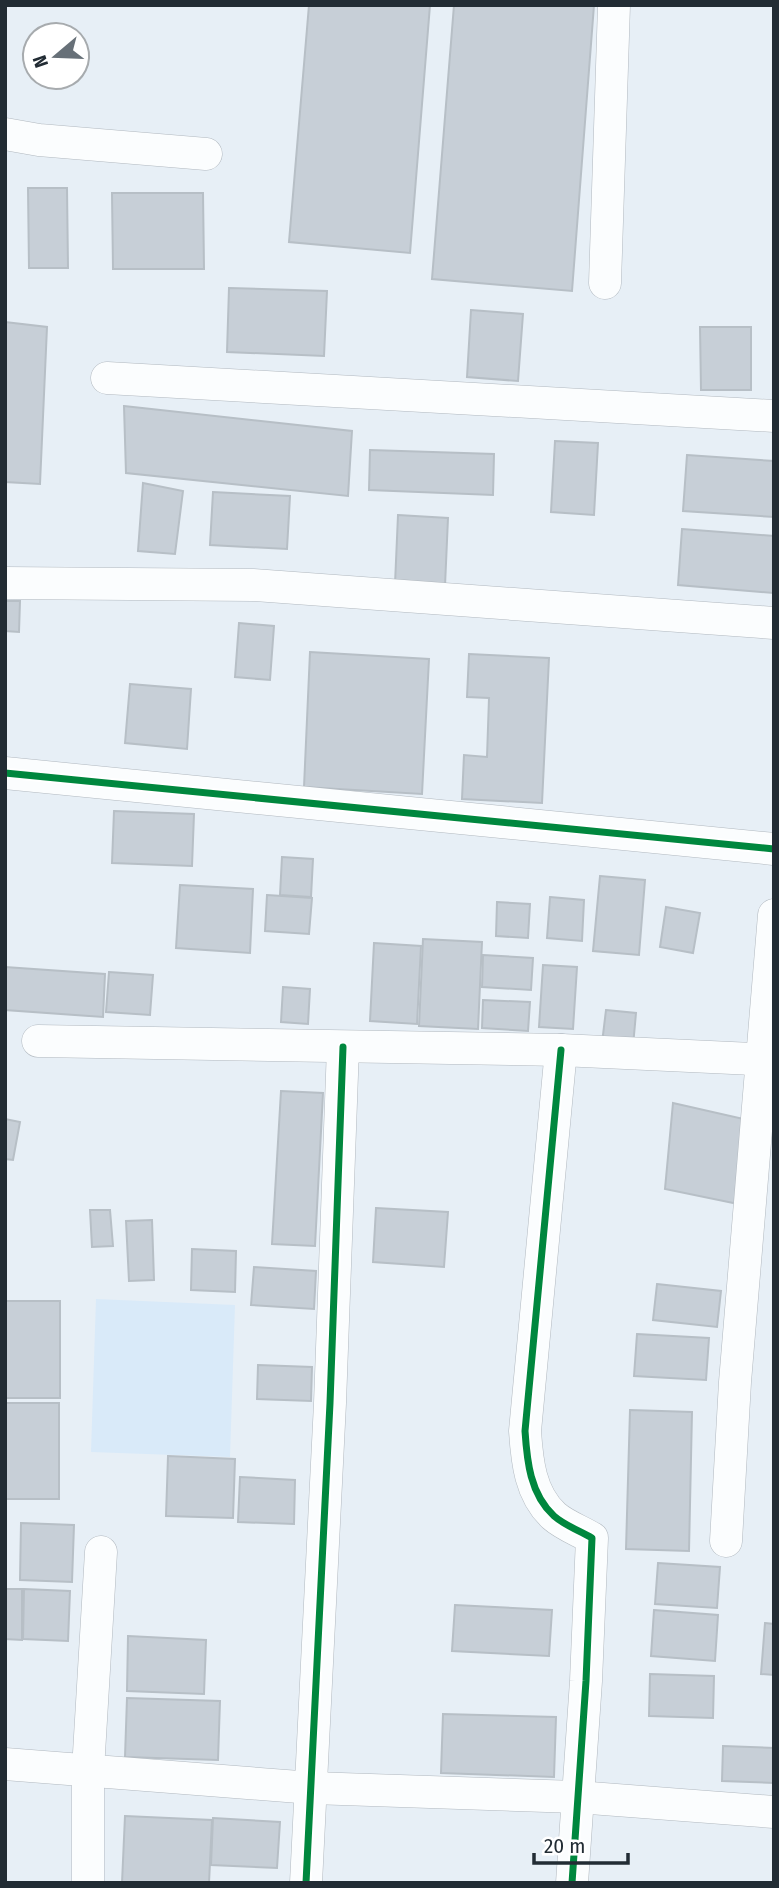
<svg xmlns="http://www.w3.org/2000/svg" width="779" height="1888" viewBox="0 0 779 1888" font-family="'Fira Sans Condensed',sans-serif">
	<rect width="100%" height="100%" fill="#e7eff6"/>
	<!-- built -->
	<polygon fill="#d9eaf9" points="96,1299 235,1305 230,1457 91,1452"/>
	<!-- building -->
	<g fill="#c7cfd7" stroke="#b7bfc6" stroke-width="2">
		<polygon points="309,5 430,5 410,253 289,242"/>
		<polygon points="454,5 594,5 572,291 432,279"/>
		<polygon points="28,188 67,188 68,268 29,268"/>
		<polygon points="112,193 203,193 204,269 113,269"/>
		<polygon points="229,288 327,291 324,356 227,352"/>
		<polygon points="471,310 523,314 518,381 467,377"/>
		<polygon points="5,322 47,327 40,484 5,482"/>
		<polygon points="700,327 751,327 751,390 701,390"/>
		<polygon points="124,406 352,431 348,496 126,473"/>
		<polygon points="555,441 598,443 594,515 551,512"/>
		<polygon points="370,450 494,454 493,495 369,490"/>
		<polygon points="687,455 774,461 774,517 683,511"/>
		<polygon points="143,483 183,491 175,554 138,551"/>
		<polygon points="213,492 290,496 287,549 210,545"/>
		<polygon points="398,515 448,518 445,586 395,584"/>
		<polygon points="682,529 774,536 773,593 678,585"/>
		<polygon points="5,601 20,601 19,632 5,631"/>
		<polygon points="239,623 274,626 270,680 235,677"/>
		<polygon points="310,652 429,659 422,794 304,787"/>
		<polygon points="469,654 549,658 542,803 462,799 464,755 487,757 489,698 467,697"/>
		<polygon points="130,684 191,689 187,749 125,743"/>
		<polygon points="114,811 194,814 192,866 112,863"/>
		<polygon points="282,857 313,859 311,897 280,895"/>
		<polygon points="600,876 645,880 639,955 593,951"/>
		<polygon points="180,885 253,889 250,953 176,948"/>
		<polygon points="267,895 312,898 309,934 265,931"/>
		<polygon points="550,897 584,900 582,941 547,938"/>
		<polygon points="497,902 530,904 528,938 496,936"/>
		<polygon points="666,907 700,913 693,953 660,947"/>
		<polygon points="423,939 482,942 478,1029 419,1026"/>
		<polygon points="374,943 421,946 417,1024 370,1021"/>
		<polygon points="483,955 533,958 531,990 482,987"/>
		<polygon points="543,965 577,967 573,1029 539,1027"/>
		<polygon points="5,967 105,974 103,1017 5,1010"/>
		<polygon points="109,972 153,975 150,1015 106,1012"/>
		<polygon points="283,987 310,989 308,1024 281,1022"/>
		<polygon points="483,1000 530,1002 528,1031 482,1028"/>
		<polygon points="606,1010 636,1013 633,1046 602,1043"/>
		<polygon points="281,1091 323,1093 315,1246 272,1244"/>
		<polygon points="673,1103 748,1120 743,1205 665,1189"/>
		<polygon points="5,1119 20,1122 13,1160 5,1159"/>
		<polygon points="376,1208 448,1212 444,1267 373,1262"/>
		<polygon points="90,1210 110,1210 113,1246 92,1247"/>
		<polygon points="152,1220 154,1280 129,1281 126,1221"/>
		<polygon points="192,1249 236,1251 235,1292 191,1290"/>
		<polygon points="254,1267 316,1271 314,1309 251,1305"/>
		<polygon points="657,1284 721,1291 717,1327 653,1320"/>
		<rect x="5" y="1301" width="55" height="97"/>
		<polygon points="637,1334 709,1338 706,1380 634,1376"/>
		<polygon points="258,1365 312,1367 311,1401 257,1399"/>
		<rect x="5" y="1403" width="54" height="96"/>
		<polygon points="630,1410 692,1412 689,1551 626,1549"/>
		<polygon points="168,1456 235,1459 233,1518 166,1516"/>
		<polygon points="240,1477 295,1480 294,1524 238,1522"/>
		<polygon points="21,1523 74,1525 72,1582 20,1580"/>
		<polygon points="658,1563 720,1567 717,1608 655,1604"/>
		<polygon points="5,1589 22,1589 22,1640 5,1639"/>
		<polygon points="24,1589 70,1591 68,1641 23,1639"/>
		<polygon points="455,1605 552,1610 549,1656 452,1651"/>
		<polygon points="654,1610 718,1615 715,1661 651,1656"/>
		<polygon points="765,1623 774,1624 774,1675 761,1674"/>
		<polygon points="128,1636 206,1640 204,1694 127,1691"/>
		<polygon points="650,1674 714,1676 713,1718 649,1716"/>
		<polygon points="127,1698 220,1701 218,1760 125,1757"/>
		<polygon points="443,1714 556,1717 554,1777 441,1773"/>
		<polygon points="723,1746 774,1748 774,1783 722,1781"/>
		<polygon points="125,1816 212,1820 209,1883 122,1883"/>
		<polygon points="213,1818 280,1822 277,1868 211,1865"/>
	</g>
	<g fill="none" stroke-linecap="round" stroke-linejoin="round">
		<!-- minor casing -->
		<g stroke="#b1b8bf" stroke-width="33">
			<g id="minor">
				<polyline points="5,134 39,140 206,154"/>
				<polyline points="605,283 614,5"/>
				<polyline points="107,378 774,416"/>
				<polyline points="5,583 253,585 774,623"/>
				<polyline points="5,773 774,849"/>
				<polyline points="38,1041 561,1050 774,1060"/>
				<path d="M561,1050L525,1431C527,1461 530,1494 554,1516C564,1525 580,1531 592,1538L586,1681L572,1883"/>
				<polyline points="726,1541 735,1382 774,915"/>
				<polyline points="5,1764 312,1788 577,1797 774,1812"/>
				<polyline points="88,1883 88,1770 101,1552"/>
				<polyline points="306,1883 330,1403 343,1047"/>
			</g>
		</g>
		<!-- minor -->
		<use href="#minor" stroke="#fbfdfe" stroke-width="32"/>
		<!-- cycleway casing -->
		<g stroke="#fff" stroke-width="11">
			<g id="cycleway">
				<polyline points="5,773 774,849"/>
				<path d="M561,1050L525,1431C527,1461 530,1494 554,1516C564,1525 580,1531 592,1538L586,1681L572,1883"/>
				<polyline points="306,1883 330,1403 343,1047"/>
			</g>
		</g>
		<!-- cycleway -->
		<use href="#cycleway" stroke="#00873e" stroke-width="7"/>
	</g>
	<!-- border -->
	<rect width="779" height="1888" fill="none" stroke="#222c34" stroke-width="14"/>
	<!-- north arrow -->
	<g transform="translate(56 56) rotate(251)"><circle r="33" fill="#ffffff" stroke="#a7abae" stroke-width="2"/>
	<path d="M0-5L12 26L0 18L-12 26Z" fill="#677078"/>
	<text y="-10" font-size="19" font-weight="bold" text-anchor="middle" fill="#222c34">N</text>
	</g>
	<!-- scale -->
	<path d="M534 1853v10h94v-10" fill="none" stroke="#222c34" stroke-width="3.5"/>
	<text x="544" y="1853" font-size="21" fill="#222c34" stroke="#ffffff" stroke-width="5" paint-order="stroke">20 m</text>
</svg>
